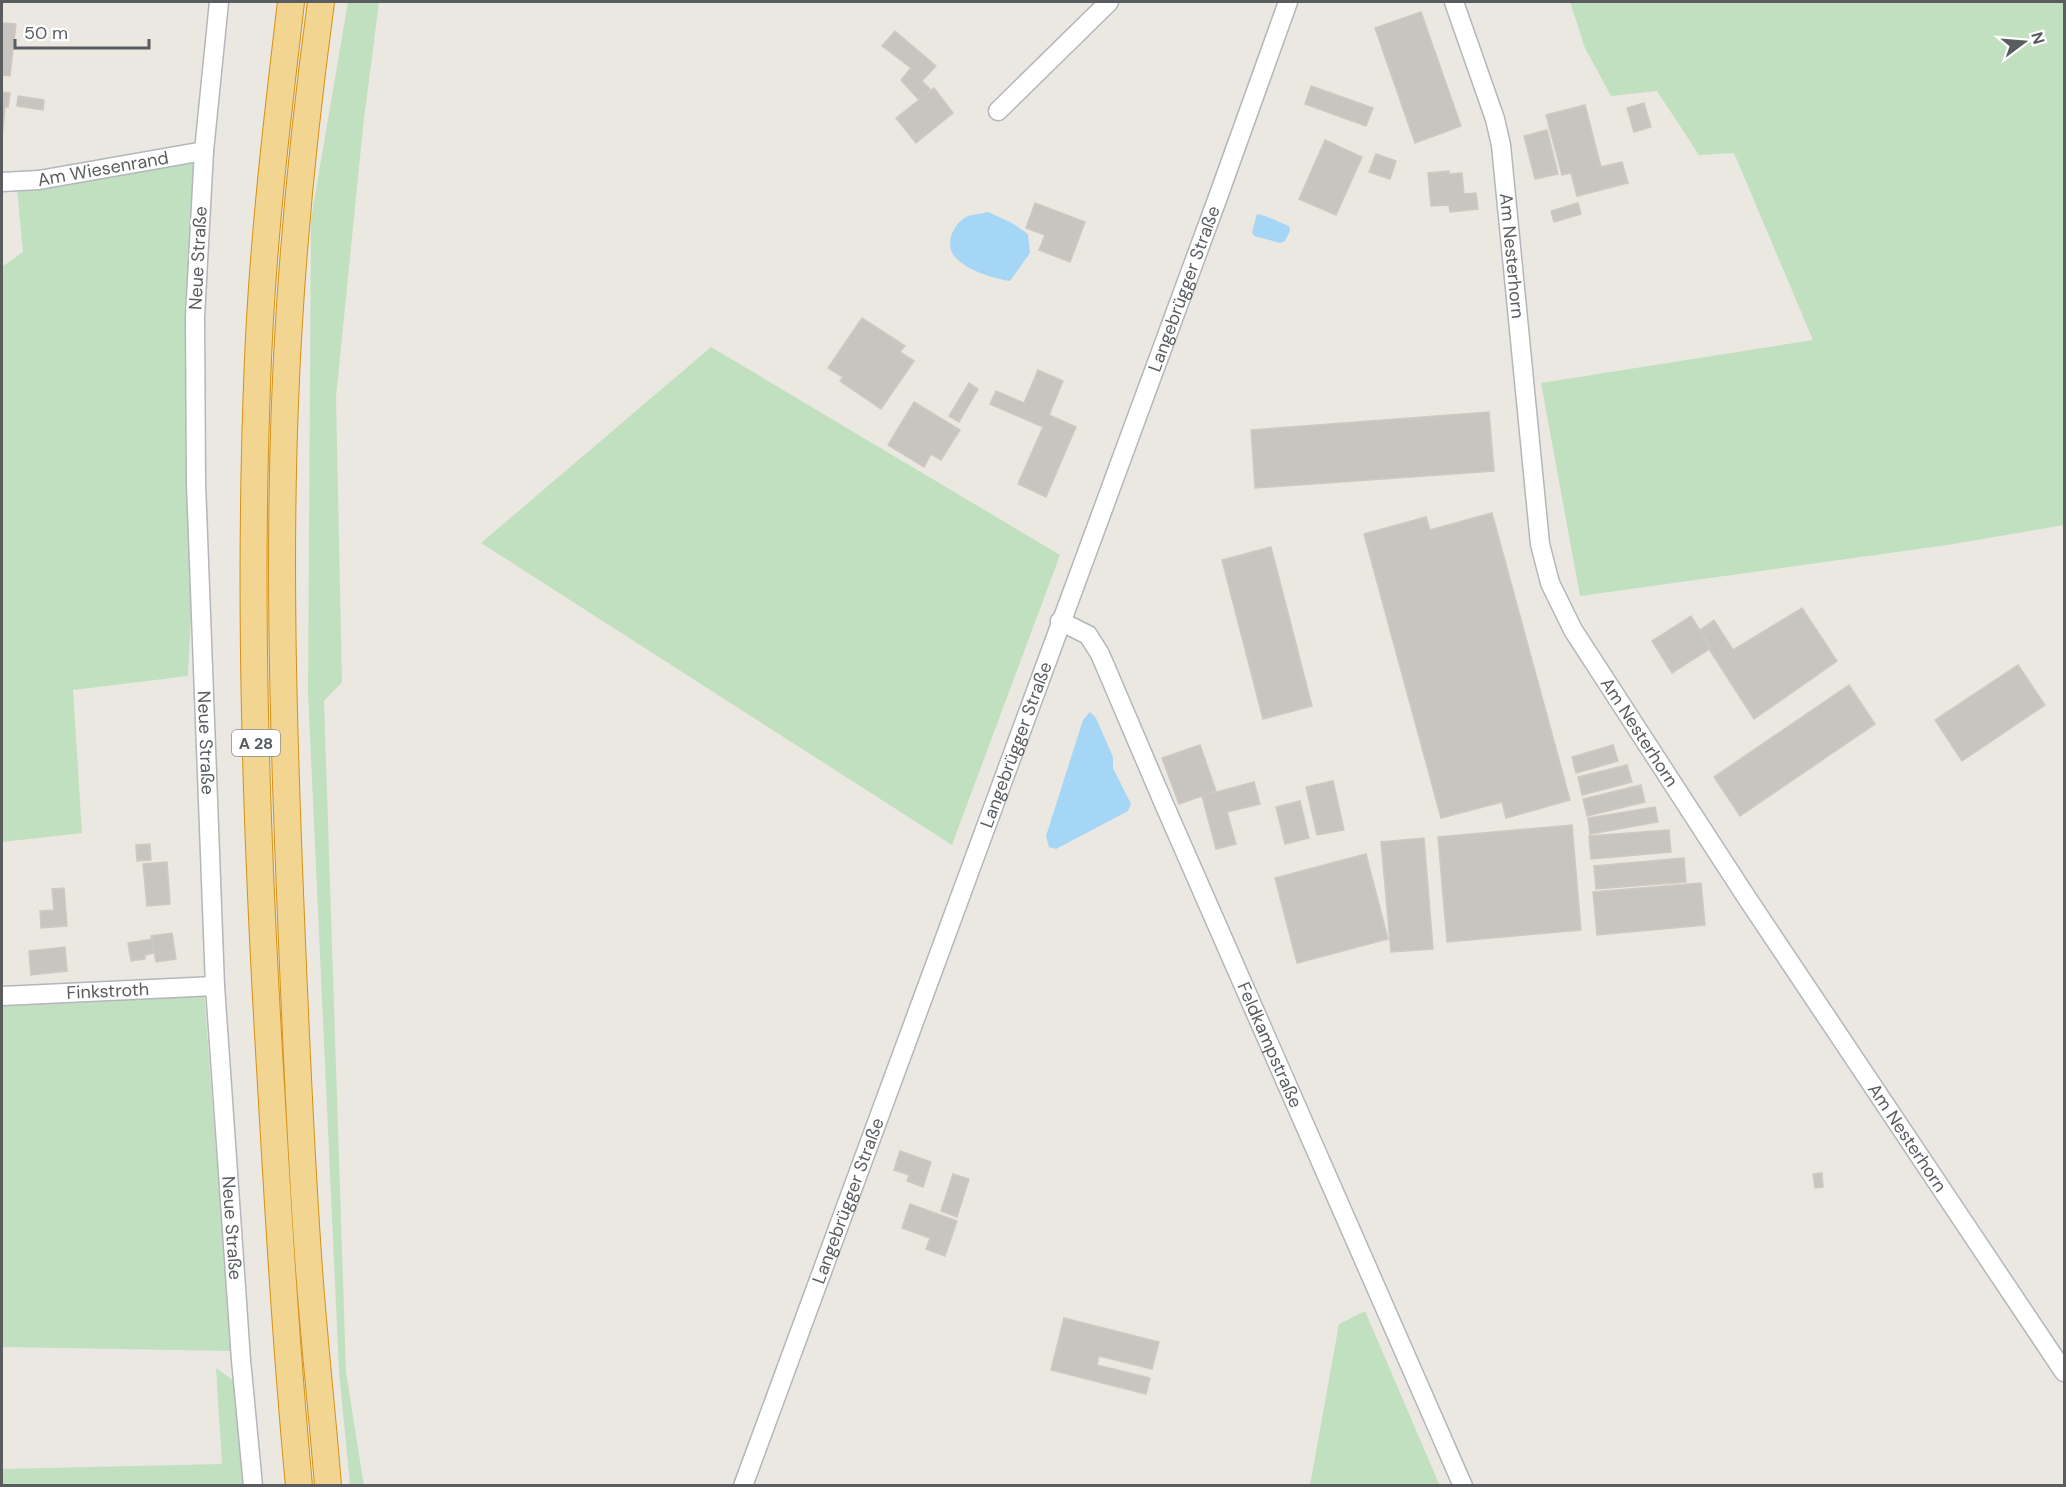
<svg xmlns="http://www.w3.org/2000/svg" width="2066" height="1487" viewBox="0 0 2066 1487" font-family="'DM Sans',sans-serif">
	<rect width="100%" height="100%" fill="#ebe8e1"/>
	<!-- green -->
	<g fill="#c1e0bf">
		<polygon points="348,2 379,2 363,127 336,397 342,682 324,701 346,1372 364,1486 350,1485 339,1371 308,692 311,219"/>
		<polygon points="1570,2 2064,2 2064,525 1947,545 1580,596 1541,383 1813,340 1734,153 1699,155 1657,91 1611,96 1585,48"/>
		<polygon points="199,159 193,575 188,676 73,690 82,833 2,842 2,267 23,252 17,189"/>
		<polygon points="711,347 1060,555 952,845 481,543"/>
		<polygon points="204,992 231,1351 2,1347 2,1003"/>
		<polygon points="1365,1311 1439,1484 1440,1485 1310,1485 1339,1324"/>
		<polygon points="216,1368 233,1380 244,1485 2,1485 2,1469 222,1464"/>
	</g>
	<!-- water -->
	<g fill="#a6d6f6">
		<path d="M988,212L1012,223L1028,234L1030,253L1010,281C992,278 968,271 955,257C944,245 953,224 966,217C972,214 981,214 988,212Z"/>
		<polygon points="1257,214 1265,216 1289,226 1290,231 1285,241 1280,243 1254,236 1252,232"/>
		<polygon points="1090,712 1096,718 1113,757 1113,768 1131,804 1128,811 1056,849 1049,847 1046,836 1083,720"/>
	</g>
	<!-- building -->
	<g fill="#c8c5c0" stroke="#cfc9c0" stroke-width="1.5">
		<polygon points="1421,12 1461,126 1415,143 1375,28"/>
		<polygon points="2,23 16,24 10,76 2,75"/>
		<polygon points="895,31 936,66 922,81 931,90 919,100 901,80 911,68 882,46"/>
		<polygon points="1311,86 1373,108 1366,126 1305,104"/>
		<polygon points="934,88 953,113 916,143 896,118"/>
		<polygon points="2,92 10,93 8,107 5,107 2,139"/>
		<polygon points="18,96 44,100 43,110 17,106"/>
		<polygon points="1644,103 1651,127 1634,132 1627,108"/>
		<polygon points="1585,105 1601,167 1622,162 1628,183 1577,196 1571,173 1562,175 1546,115"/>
		<polygon points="1547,130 1558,174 1535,179 1524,136"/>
		<polygon points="1325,140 1362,157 1336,215 1299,199"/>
		<polygon points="1376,154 1396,161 1390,179 1369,172"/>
		<polygon points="1449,171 1449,174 1462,173 1464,194 1476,193 1478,209 1450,212 1449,205 1431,206 1428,173"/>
		<polygon points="1035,203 1085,222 1070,262 1039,250 1045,235 1026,228"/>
		<polygon points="1578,203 1581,214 1554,222 1551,211"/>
		<polygon points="862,318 905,346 900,352 914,361 881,409 840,381 843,377 828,368"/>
		<polygon points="1038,370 1063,381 1049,415 1076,427 1046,497 1018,484 1043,427 990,404 996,391 1024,403"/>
		<polygon points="969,383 978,389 959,422 949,416"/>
		<polygon points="914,402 960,430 941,460 931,454 924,467 888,445"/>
		<polygon points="1489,412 1494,471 1255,488 1251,430"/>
		<polygon points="1492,513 1570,800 1506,818 1502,802 1441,818 1364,534 1426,517 1430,530"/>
		<polygon points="1271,547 1312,706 1263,719 1222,560"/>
		<polygon points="1802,608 1837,661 1754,719 1709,649 1711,648 1700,630 1714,620 1733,650"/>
		<polygon points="1691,616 1711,648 1672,673 1652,641"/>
		<polygon points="2018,665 2045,705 1962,761 1935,720"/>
		<polygon points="1849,685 1875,724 1740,816 1714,777"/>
		<polygon points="1200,745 1216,791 1179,804 1162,758"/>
		<polygon points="1613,745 1618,761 1576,773 1572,757"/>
		<polygon points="1627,765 1632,782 1582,795 1578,777"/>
		<polygon points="1333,781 1344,830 1317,835 1306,787"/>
		<polygon points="1254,782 1260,804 1227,812 1236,844 1216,849 1202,796"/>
		<polygon points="1641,785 1645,802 1587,816 1583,799"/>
		<polygon points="1300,801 1309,838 1285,844 1276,807"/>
		<polygon points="1655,807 1658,822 1590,834 1588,818"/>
		<polygon points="1572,825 1581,930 1447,942 1438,837"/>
		<polygon points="1669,830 1671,852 1591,859 1589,836"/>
		<polygon points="1424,838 1433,949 1391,952 1381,842"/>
		<polygon points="150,844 151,860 137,861 136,845"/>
		<polygon points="1366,854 1388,939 1297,963 1275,878"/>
		<polygon points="1684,858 1686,882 1596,889 1594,866"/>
		<polygon points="167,862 170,904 147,906 143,864"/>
		<polygon points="1701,883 1705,925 1597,935 1593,892"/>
		<polygon points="64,888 67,926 41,928 40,911 54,910 52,889"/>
		<polygon points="172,933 176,959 156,962 151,936"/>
		<polygon points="152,939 154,953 145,955 145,959 131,961 128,943"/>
		<polygon points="65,947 67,971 31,975 29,951"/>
		<polygon points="900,1151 931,1162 923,1187 907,1181 909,1175 894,1170"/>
		<polygon points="1822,1173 1823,1187 1815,1188 1813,1174"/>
		<polygon points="953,1174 969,1179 957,1217 941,1211"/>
		<polygon points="910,1204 957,1221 945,1256 926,1249 930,1238 902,1228"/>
		<polygon points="1064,1318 1159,1342 1152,1369 1099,1356 1097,1365 1150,1378 1146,1394 1051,1370"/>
	</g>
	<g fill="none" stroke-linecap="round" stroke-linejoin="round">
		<!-- minor casing -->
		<g stroke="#b3b6ba" stroke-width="21">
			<g id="minor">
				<path id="s1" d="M219,2L204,151L195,317L196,483L215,986L241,1360L253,1486"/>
				<path id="s2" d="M1454,2L1495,119L1501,145L1540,544L1550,583L1573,630L1745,895L2064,1372"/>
				<polyline points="998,111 1109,2"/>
				<path id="s3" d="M2,182L39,180L204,151"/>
				<path id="s4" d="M1060,621L1088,635L1100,654L1164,804L1463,1486"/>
				<path id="s5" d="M2,996L215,986"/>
				<path id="s6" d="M743,1486L1218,197L1288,2"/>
			</g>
		</g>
		<!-- highway casing -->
		<g stroke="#d59116" stroke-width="28">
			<g id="highway">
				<path d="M291,2C277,120 263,239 258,359C248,595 256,832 270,1068C278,1207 286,1347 299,1486"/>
				<path d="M321,2C303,135 290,269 285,403C279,558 283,712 289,867C294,996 299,1126 308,1255C313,1332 322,1409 328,1486"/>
			</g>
		</g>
		<!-- minor -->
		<use href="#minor" stroke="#fff" stroke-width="18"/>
		<!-- highway -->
		<use href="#highway" stroke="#f1d591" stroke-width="26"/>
	</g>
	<g text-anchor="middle" stroke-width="5" stroke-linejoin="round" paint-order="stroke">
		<!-- shield labels -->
		<rect fill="#fff" stroke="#8b8e90" stroke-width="1.5" x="232" y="730" width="48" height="26" rx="4.5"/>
		<g font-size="16" font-weight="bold" fill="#595d60">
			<text x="256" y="749">A 28</text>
		</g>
		<!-- street labels -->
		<g font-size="18" fill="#595d60" stroke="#fff">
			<text dy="6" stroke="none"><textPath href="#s3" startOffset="102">Am Wiesenrand</textPath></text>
			<text dy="6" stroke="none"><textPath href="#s2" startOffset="262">Am Nesterhorn</textPath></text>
			<text transform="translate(198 258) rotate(-87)" y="6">Neue Straße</text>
			<text dy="6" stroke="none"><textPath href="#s6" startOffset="1276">Langebrügger Straße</textPath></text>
			<text dy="6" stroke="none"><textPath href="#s2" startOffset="766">Am Nesterhorn</textPath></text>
			<text dy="6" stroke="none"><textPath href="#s6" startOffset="790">Langebrügger Straße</textPath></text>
			<text dy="6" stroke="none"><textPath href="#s1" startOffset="742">Neue Straße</textPath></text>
			<text dy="6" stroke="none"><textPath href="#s5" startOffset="106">Finkstroth</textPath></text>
			<text dy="6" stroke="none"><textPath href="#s4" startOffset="480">Feldkampstraße</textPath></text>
			<text dy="6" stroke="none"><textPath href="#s2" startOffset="1252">Am Nesterhorn</textPath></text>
			<text dy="6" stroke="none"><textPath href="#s6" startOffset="304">Langebrügger Straße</textPath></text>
			<text dy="6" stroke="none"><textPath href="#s1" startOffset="1228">Neue Straße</textPath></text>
		</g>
	</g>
	<!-- border -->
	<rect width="2066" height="1487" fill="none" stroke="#595d60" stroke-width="6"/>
	<!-- north arrow -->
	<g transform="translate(2024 42) rotate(74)" stroke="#ffffff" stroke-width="4.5" paint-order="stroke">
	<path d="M0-4.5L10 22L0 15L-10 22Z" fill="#595d60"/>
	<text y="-9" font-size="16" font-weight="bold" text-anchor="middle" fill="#595d60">N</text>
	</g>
	<!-- scale -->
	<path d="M15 39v9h134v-9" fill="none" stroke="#595d60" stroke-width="3"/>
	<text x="24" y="39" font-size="18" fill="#595d60" stroke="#ffffff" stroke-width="4.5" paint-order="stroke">50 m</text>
</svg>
